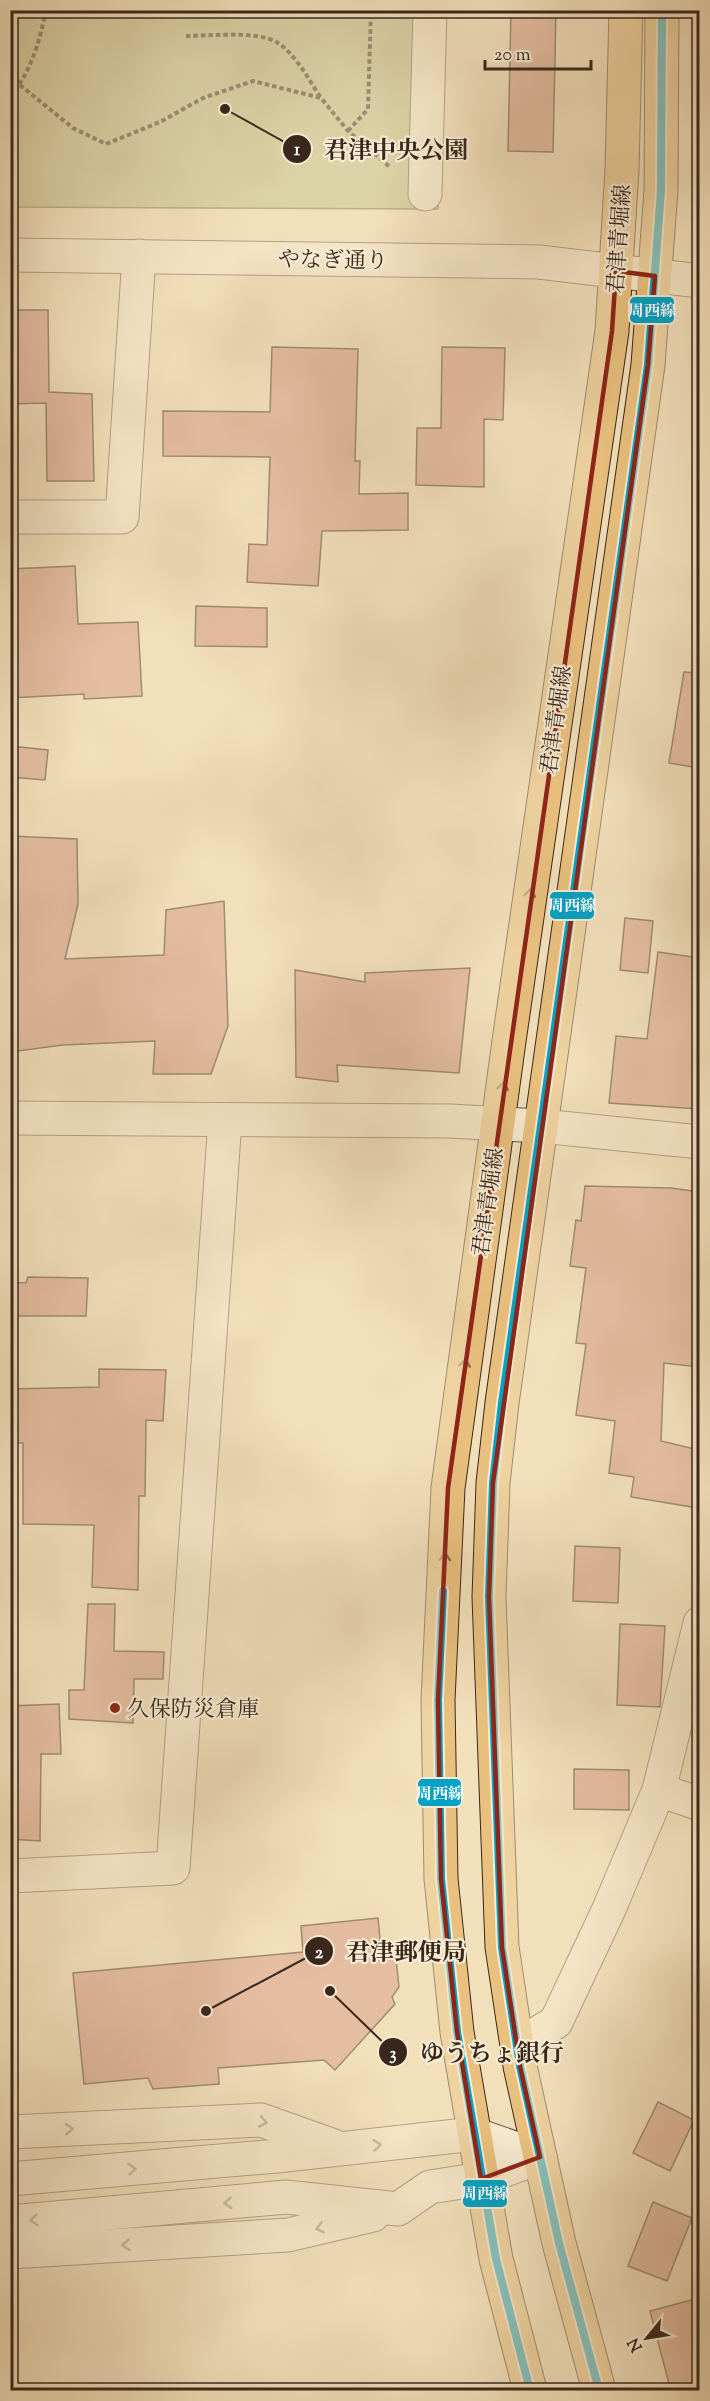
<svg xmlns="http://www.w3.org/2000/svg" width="710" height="2401" viewBox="0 0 710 2401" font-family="'Sorts Mill Goudy','Noto Serif JP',serif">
	<rect width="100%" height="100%" fill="#f2e0bb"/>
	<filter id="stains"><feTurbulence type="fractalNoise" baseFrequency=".00333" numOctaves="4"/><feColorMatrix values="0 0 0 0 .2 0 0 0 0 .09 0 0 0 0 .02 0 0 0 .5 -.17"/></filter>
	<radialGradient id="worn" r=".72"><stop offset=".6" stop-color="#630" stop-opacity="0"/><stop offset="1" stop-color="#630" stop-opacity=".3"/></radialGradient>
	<!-- green -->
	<polygon fill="#bfc18d" stroke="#7c7455" stroke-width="1.5" points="11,11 443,11 438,209 11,207"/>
	<!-- building -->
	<g fill="#d59584" stroke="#39271d" stroke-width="1.5">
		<polygon points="511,10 556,10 553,152 508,151"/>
		<polygon points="10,310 48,310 49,392 92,394 94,481 47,481 46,403 10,404"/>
		<polygon points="272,347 358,349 355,461 360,461 359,494 408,493 408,530 322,531 318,586 247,582 249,544 267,545 270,457 163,456 163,411 270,412"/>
		<polygon points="442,347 505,348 503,420 484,419 484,487 416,485 417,428 441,428"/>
		<polygon points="75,566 78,624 138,622 142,696 84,699 84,694 10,698 10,569"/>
		<polygon points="196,606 267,608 267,647 195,646"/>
		<polygon points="684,672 699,673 699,768 669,763"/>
		<polygon points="10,746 48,750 45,780 10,777"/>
		<polygon points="10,836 77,839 78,904 65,959 164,955 166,910 224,901 228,1026 211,1074 153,1074 155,1041 63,1045 10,1052"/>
		<polygon points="625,918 653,921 648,973 620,970"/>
		<polygon points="658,952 699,958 699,1109 609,1103 616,1036 647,1039"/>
		<polygon points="470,968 459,1073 337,1065 338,1082 296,1077 295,970 365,982 365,973"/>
		<polygon points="585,1186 671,1188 699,1192 699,1367 664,1363 661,1441 699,1450 698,1508 631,1497 634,1477 609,1473 615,1421 576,1415 586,1344 576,1343 586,1268 570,1266 576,1220 581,1221"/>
		<polygon points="28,1277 88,1278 86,1316 10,1316 10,1282 26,1283"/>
		<polygon points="99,1369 166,1370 163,1421 146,1420 145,1496 139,1496 138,1590 92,1587 94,1525 23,1524 23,1443 10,1443 10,1389 99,1387"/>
		<polygon points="575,1546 620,1548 618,1603 573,1601"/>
		<polygon points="88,1604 115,1604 114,1651 164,1652 163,1679 134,1679 133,1723 69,1719 69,1690 84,1690"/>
		<polygon points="620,1624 665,1626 660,1707 617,1705"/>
		<polygon points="59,1704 61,1754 41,1754 40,1841 10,1839 10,1706"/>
		<polygon points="574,1769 629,1770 629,1810 574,1809"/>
		<polygon points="378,1918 381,1949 395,1948 399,1987 392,1997 395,2004 335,2070 324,2060 218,2068 219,2084 153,2089 148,2078 84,2084 73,1973 303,1952 301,1926"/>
		<polygon points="658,2102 694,2120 670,2171 633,2153"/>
		<polygon points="653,2202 692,2218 667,2281 628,2266"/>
		<polygon points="699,2298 699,2387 687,2391 671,2391 650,2311"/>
	</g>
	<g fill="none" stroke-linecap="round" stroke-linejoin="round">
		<!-- minor casing -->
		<g stroke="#675544" stroke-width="35">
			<g id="minor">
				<polyline points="425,194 430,10"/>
				<polyline points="10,255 539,262 700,281"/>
				<polyline points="10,517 122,517 139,256"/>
				<polyline points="10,1118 450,1121 541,1126 700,1142"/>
				<polyline points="659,1790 700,1804"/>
				<polyline points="10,1876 173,1868 225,1120"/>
				<polyline points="518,2045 556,2022 609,1909 659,1790 700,1623"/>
				<polyline points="10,2132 261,2120 334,2146"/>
				<polyline points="10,2179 277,2156 474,2134 540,2157"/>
				<polyline points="10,2222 286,2197 398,2209 430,2187 481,2179 540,2157"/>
				<polyline points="10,2252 288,2235 373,2215"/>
			</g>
		</g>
		<!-- major casing -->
		<g stroke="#39271d" stroke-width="35">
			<g id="major">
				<polyline points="530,2390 496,2259 457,2032 441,1879 438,1700 448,1488 509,1041 612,331 622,170 626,10"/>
				<polyline points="599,2390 559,2243 520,2066 502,1947 489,1597 493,1483 502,1403 648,365 661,190 662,10"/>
			</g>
		</g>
		<!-- path -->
		<g stroke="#39271d" stroke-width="4" stroke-dasharray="4.5 3" stroke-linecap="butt">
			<path d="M186,36C210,36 258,30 278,43C296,55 309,80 321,98"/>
			<polyline points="20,85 73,128 106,144 160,122 203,98 253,81 321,98 348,131 391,168"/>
			<path d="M10,96C31,73 40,40 46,10"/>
			<polyline points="348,131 368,109 371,10"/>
		</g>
		<!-- minor -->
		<use href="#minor" stroke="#f7ebd3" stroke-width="33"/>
		<!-- major -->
		<use href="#major" stroke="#e9c07e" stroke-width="33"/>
		<!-- bus-1 casing -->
		<g stroke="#f7ebd3" stroke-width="12">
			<g id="bus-1">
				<polyline points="443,1591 438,1700 441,1879 457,2032 496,2259 530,2390"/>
				<polyline points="599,2390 559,2243 520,2066 502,1947 489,1597 493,1483 502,1403 648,365 661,190 662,10"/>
			</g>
		</g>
		<!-- bus-1 -->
		<use href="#bus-1" stroke="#03a2c5" stroke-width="8"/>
	</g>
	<!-- one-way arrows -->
	<defs><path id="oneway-chevron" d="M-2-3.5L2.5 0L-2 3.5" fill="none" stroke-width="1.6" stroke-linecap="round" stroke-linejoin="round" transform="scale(1.5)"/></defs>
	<g stroke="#886c49">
		<use href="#oneway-chevron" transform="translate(530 893) rotate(-82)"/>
		<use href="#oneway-chevron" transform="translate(503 1086) rotate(-82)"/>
		<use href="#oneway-chevron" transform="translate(465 1363) rotate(-82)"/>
		<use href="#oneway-chevron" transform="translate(445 1557) rotate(-87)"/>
	</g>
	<g stroke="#988978">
		<use href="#oneway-chevron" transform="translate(263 2122) rotate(11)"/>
		<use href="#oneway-chevron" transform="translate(69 2129) rotate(-3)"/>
		<use href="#oneway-chevron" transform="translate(377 2145) rotate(-6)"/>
		<use href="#oneway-chevron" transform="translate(132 2169) rotate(-5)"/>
		<use href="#oneway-chevron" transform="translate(228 2203) rotate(175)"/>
		<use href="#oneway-chevron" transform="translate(34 2220) rotate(175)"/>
		<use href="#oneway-chevron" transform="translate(320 2228) rotate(167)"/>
		<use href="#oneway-chevron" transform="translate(126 2245) rotate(177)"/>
	</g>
	<!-- marked area -->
	<path d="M0 0H710V2401H0ZM616,271L655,276L648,365L493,1483L489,1597L502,1947L520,2066L540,2157L481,2179L457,2032L441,1879L438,1700L448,1488L612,331Z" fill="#f2e0bb" fill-opacity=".55" fill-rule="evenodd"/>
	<path fill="none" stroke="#8f2418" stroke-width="4.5" stroke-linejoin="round" d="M616,271L655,276L648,365L493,1483L489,1597L502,1947L520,2066L540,2157L481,2179L457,2032L441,1879L438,1700L448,1488L612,331Z"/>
	<!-- markers -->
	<circle fill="#8f2418" stroke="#f7ebd3" stroke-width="2" cx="115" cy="1708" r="6"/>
	<g text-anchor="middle" stroke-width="4.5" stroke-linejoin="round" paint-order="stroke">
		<!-- street labels -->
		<g font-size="22" fill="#39271d" stroke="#f7ebd3">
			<text transform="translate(618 239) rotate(-86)" y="8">君津青堀線</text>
			<text transform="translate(333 259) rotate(1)" y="8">やなぎ通り</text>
			<text transform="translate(555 720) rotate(-82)" y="8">君津青堀線</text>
			<text transform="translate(487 1202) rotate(-82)" y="8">君津青堀線</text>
		</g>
		<!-- poi labels -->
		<g font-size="22" fill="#39271d" stroke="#f7ebd3" text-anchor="start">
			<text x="127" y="1716">久保防災倉庫</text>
		</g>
	</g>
	<!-- callouts -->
	<path fill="none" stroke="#39271d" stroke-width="2" d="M225 109L297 149M206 2011L319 1951M330 1991L393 2052"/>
	<g fill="#39271d" stroke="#f7ebd3" stroke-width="2">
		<circle cx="225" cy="109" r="6"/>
		<circle cx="206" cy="2011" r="6"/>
		<circle cx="330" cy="1991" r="6"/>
		<circle cx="297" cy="149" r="15"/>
		<circle cx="319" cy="1951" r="15"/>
		<circle cx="393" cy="2052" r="15"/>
	</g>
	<g font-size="18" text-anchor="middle" font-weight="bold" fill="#fff">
		<text x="297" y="155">1</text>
		<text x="319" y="1958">2</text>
		<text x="393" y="2059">3</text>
	</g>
	<g font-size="24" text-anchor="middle" font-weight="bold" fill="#39271d" stroke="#f7ebd3" stroke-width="4.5" stroke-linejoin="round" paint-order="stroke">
		<text x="396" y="158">君津中央公園</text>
		<text x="406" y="1960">君津郵便局</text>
		<text x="492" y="2061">ゆうちょ銀行</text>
	</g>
	<g stroke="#f7ebd3" stroke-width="2">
		<rect x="629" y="296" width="46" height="28" rx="6" fill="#03a2c5"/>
		<rect x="549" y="891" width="46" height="29" rx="6" fill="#03a2c5"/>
		<rect x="417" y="1778" width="45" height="29" rx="6" fill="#03a2c5"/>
		<rect x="462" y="2179" width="46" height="29" rx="6" fill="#03a2c5"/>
	</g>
	<g font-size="16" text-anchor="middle" font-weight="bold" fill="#fff">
		<text x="652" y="316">周西線</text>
		<text x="572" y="911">周西線</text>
		<text x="440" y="1799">周西線</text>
		<text x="485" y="2199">周西線</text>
	</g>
	<!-- margin -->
	<rect width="710" height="2401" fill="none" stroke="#f2e0bb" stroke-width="36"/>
	<rect x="12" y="12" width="686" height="2377" fill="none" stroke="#39271d" stroke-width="3"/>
	<rect x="18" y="18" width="674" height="2365" fill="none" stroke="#39271d" stroke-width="1.5"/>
	<!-- north arrow -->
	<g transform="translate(647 2338) rotate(240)" stroke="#f7ebd3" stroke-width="4.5" paint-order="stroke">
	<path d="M0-4.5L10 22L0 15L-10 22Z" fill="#39271d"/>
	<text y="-9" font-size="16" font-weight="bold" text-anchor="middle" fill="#39271d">N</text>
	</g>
	<!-- scale -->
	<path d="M485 60v9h106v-9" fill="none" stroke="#39271d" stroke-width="3"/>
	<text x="494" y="60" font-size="18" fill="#39271d" stroke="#f7ebd3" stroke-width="4.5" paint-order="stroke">20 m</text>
	<rect width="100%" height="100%" filter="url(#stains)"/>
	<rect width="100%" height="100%" fill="url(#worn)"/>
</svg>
